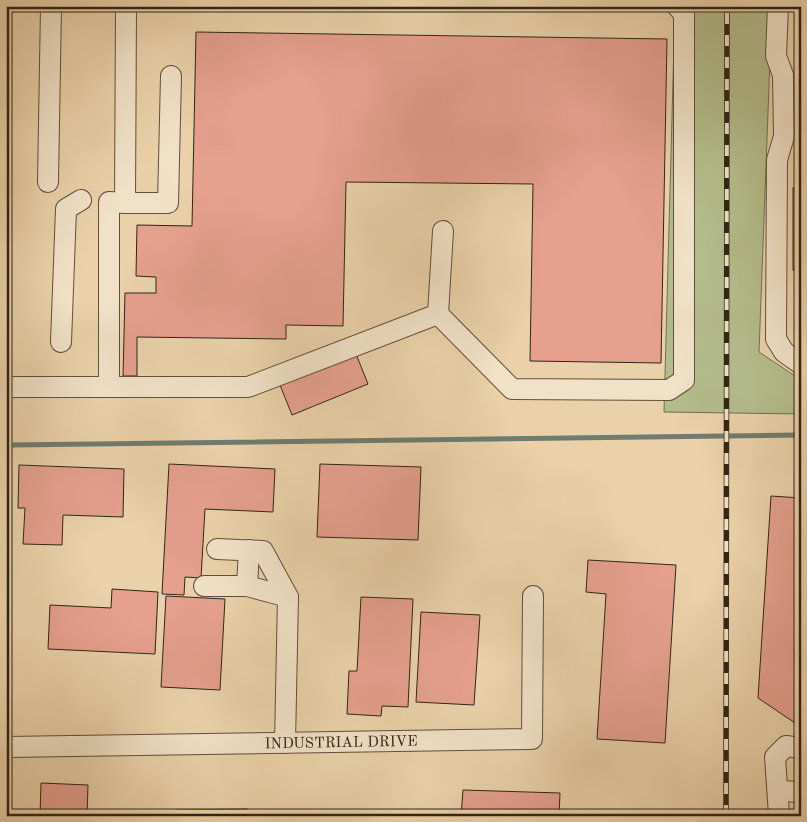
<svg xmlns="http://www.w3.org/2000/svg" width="807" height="822" viewBox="0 0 807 822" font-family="'Old Standard TT',serif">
	<rect width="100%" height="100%" fill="#ead1a9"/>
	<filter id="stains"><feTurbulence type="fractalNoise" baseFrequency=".004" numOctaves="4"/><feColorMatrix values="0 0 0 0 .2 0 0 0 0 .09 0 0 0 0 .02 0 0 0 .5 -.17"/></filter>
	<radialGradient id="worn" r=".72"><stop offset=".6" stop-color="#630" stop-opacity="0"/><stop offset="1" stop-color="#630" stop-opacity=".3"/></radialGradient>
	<!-- green -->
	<polygon fill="#b4bc8b" stroke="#727051" points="675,6 772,6 759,352 801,380 801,414 664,412"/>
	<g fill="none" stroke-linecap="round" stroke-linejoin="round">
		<!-- stream -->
		<polyline stroke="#6f7c6f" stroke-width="5" points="10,445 801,435"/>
	</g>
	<!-- building -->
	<g fill="#e5a08e" stroke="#312417">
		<polygon points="196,32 667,39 661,363 530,361 533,184 346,182 343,326 286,325 286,339 137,337 137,376 123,376 125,293 156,293 156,277 136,276 137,225 192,226"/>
		<rect x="793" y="188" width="8" height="82"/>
		<polygon points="356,354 368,384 292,415 280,385"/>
		<polygon points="169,464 275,469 273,512 205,509 201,578 185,577 184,595 162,594"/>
		<polygon points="320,464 421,467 418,540 317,537"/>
		<polygon points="19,465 124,469 123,517 63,515 62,545 23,544 25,508 18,508"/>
		<polygon points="771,496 801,498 801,572 795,658 801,662 801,727 758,698"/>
		<polygon points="588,560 676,565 665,743 597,739 606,594 586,592"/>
		<polygon points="112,589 158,592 155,654 48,649 50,605 111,608"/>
		<polygon points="166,596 225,599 220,690 161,687"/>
		<polygon points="361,597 413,599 408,707 382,706 381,716 347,714 349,671 357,671"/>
		<polygon points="421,612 480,615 474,705 416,702"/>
		<polygon points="41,783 88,785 87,816 40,815"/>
		<polygon points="463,790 560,793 559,816 461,816"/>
		<polygon points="247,809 247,816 176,816 176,810"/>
	</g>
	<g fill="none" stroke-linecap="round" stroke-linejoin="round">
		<!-- minor casing -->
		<g stroke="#5f4f3c" stroke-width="22">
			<g id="minor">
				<polyline points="778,6 776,56 783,75 784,136 777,160 776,339 784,352 801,364"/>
				<polyline points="48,182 51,6"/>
				<polyline points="125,203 168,203 171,76"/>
				<polyline points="443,231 438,314 512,389 669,390 684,380 684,14 677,6"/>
				<polyline points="61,342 66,209 81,200"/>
				<polyline points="6,387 248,387 438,314"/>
				<polyline points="109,387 109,202 125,203 126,6"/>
				<polyline points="217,549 263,551 288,597 285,743"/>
				<polyline points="204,586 247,586 288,597"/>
				<polyline points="247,586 249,550"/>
				<polyline points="6,747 532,739 533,596"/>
				<polyline points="779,791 801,792"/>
				<polyline points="779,815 775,757 786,746 801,748"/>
			</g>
		</g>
		<!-- minor -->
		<use href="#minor" stroke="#f1e1c7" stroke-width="20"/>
		<!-- rail casing -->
		<g stroke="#312417" stroke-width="5.5">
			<polyline id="rail" points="726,816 727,6"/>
		</g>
		<!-- rail -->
		<use href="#rail" stroke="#f1e1c7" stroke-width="4" stroke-dasharray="11" stroke-linecap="butt"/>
	</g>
	<g text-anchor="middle" stroke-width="4" stroke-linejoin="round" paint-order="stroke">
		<!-- street labels -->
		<g font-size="15" fill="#312417" stroke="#f1e1c7">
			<text transform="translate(341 742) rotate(-1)" y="5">INDUSTRIAL DRIVE</text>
		</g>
	</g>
	<!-- margin -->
	<rect width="807" height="822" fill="none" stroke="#ead1a9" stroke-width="25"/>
	<rect x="8" y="8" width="792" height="807" fill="none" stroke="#312417" stroke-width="2.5"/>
	<rect x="12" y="12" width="782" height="797" fill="none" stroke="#312417"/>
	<rect width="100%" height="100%" filter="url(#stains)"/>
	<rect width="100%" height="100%" fill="url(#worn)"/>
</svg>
